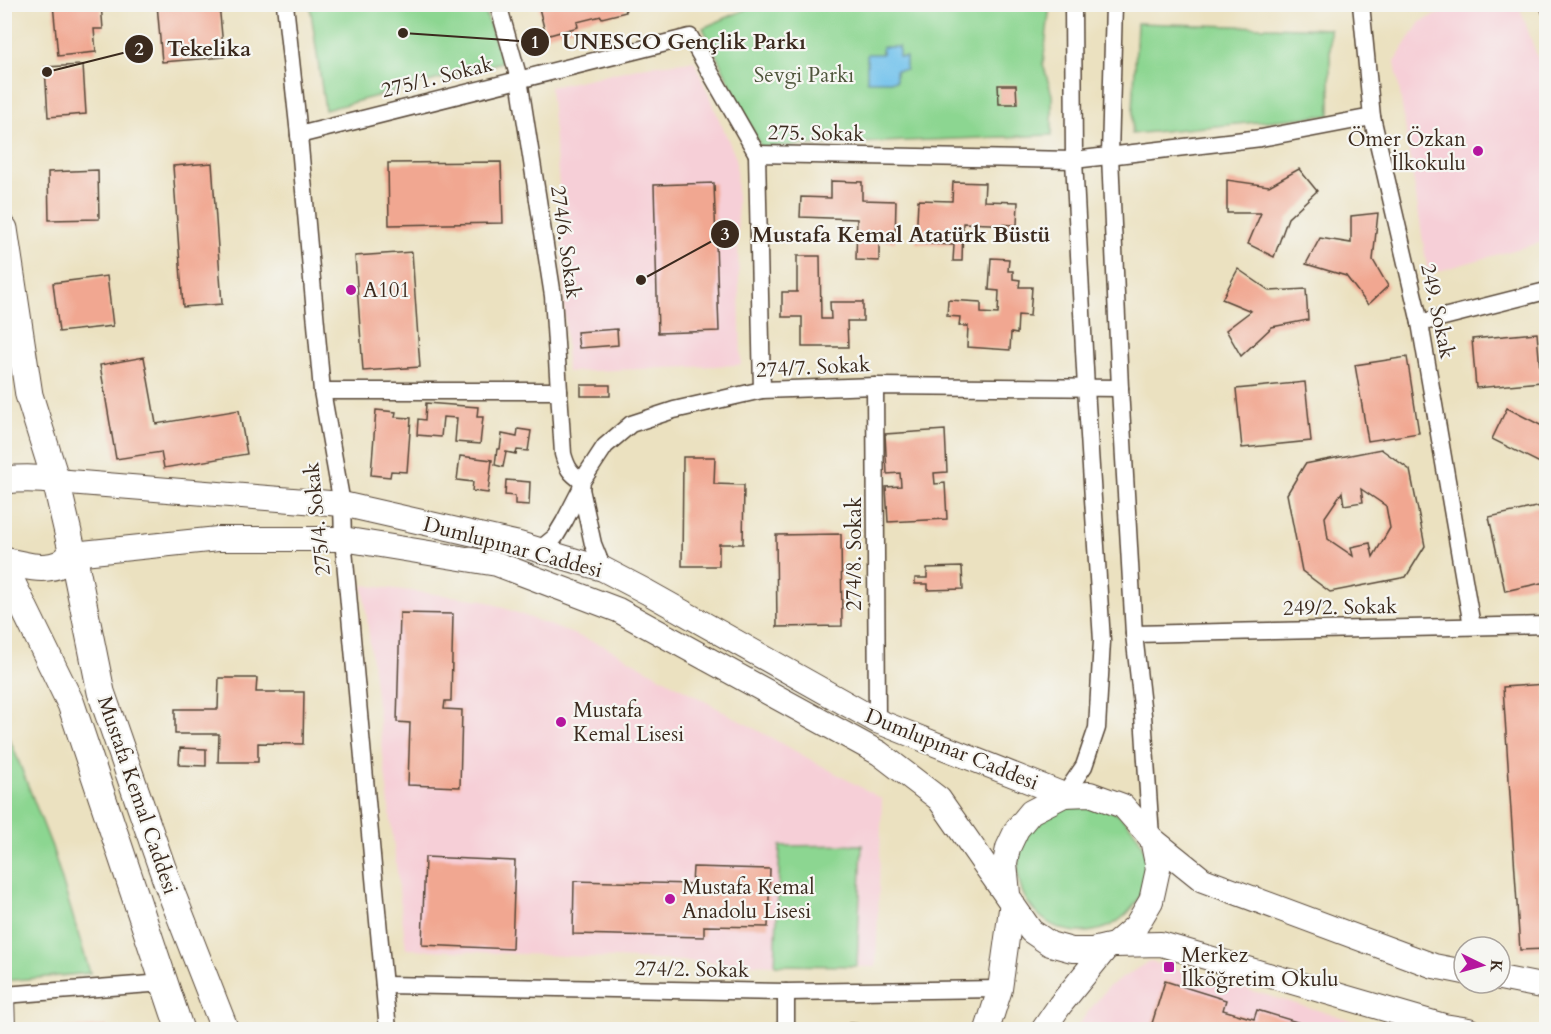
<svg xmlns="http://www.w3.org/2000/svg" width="1551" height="1034" viewBox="0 0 1551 1034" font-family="Cardo,serif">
	<rect width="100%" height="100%" fill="#f6f6f2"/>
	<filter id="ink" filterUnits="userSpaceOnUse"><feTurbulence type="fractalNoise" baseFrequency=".0167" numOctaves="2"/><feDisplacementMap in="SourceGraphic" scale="12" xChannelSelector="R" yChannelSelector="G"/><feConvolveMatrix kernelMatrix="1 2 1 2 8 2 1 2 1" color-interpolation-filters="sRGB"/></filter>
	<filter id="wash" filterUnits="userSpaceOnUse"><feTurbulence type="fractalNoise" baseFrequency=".008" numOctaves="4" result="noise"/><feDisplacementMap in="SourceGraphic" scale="24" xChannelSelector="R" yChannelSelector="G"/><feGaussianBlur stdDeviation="1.35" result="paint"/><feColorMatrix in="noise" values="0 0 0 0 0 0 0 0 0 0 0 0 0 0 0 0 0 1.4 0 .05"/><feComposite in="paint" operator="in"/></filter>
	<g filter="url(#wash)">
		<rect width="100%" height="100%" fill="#ebe1c0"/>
		<!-- built -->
		<g fill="#f6cfd7">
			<polygon points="1458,5 1519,5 1539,62 1546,59 1546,241 1428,274 1395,61 1420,22"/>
			<polygon points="694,61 736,158 741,365 567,372 560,197 550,87 647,66"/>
			<polygon points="363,585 483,600 605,646 882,799 876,967 775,965 406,949"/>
			<polygon points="1149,961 1382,1029 1074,1030 1108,987"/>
		</g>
		<!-- green -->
		<g fill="#8cd691" stroke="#648058" stroke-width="1.5">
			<polygon points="310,5 483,5 502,62 325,110"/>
			<polygon points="756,5 1050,5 1043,64 1052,95 1052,135 761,147 703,28"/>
			<polygon points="1137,23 1330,29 1330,115 1132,134"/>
			<polygon points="4,730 13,747 52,847 90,973 5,981"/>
			<circle cx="1082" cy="868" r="64"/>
			<polygon points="862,845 857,966 775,965 780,846"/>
		</g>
		<!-- water -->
		<polygon fill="#70c1ec" stroke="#567685" stroke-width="1.5" points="882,47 899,47 899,57 906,57 906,70 896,70 896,81 867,81 867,54 882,54"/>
		<g id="blocks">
			<!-- building -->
			<g fill="#f1a791" fill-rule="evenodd">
				<polygon points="53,4 101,4 103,29 94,29 96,52 58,56"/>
				<polygon points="157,4 219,4 224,57 162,62"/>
				<polygon points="538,4 624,4 626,12 602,18 601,16 577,22 578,27 546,36"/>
				<polygon points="1539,4 1546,4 1546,24"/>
				<polygon points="83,65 86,114 48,117 45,67"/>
				<polygon points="998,85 1016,85 1017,104 999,104"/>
				<polygon points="501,162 503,223 389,225 388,163"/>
				<polygon points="212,163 222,304 183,307 173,166"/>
				<polygon points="1299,169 1317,191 1288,218 1274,257 1248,244 1261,213 1227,213 1227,180 1269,186"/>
				<polygon points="98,170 99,219 49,220 48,172"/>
				<polygon points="831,181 862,182 862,200 896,201 895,242 879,241 879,261 856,260 857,219 800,217 801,197 831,198"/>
				<polygon points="953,182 985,183 984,201 1018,202 1017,225 963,223 962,261 953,261 954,245 916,243 918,200 952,201"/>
				<polygon points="714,183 719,331 658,333 654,185"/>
				<polygon points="1378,213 1373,260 1388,286 1368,305 1346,276 1306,264 1320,238 1351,243 1351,216"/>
				<polygon points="412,252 420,367 363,371 355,256"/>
				<polygon points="797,256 820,256 821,319 831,319 830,302 863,302 863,321 847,321 848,347 802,347 802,317 782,317 782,292 797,292"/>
				<polygon points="991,258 1009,259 1008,271 1013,271 1013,279 1020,280 1019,287 1032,287 1030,316 1018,315 1017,334 1011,333 1010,350 967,347 968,326 959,326 960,317 947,316 948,300 981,302 981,313 998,314 999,291 989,290"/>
				<polygon points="1238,269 1270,291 1306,289 1308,320 1272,327 1241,356 1226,330 1251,311 1222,299"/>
				<polygon points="107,276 113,326 59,332 53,283"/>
				<polygon points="617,329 618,345 579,348 577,332"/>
				<polygon points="1537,333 1541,382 1476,388 1472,339"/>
				<polygon points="144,357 156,424 239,410 247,454 164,468 161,452 116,459 100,365"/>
				<polygon points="1407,357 1419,433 1368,441 1355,365"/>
				<polygon points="1305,382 1311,441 1242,448 1236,389"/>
				<rect x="581" y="385" width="29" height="11"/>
				<polygon points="426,403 478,407 477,417 483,417 480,444 455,442 457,418 443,417 441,437 417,435 418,419 425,420"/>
				<polygon points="1507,408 1544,427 1546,422 1546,466 1492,439"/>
				<polygon points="376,410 396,412 395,417 411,418 407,472 391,471 390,477 371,475"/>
				<polygon points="518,429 531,431 528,451 517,450 516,454 506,452 503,467 495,465 497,449 500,449 502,434 517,437"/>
				<polygon points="945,430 947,472 934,473 935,484 945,483 947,519 888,522 886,487 901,486 900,473 887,474 885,434"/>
				<path d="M1381,449L1410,470L1425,546L1406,577L1330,592L1302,571L1287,494L1305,464ZM1361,489L1386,506L1390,528L1373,557L1370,543L1351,547L1353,556L1328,539L1325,517L1342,492L1344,505L1363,502Z"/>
				<polygon points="460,456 492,460 488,493 472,491 473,482 457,480"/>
				<polygon points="683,457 715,457 714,484 744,485 743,544 719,544 719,566 682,566"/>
				<polygon points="506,480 530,482 529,505 515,504 515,496 505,495"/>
				<polygon points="1546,505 1546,582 1505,591 1489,517"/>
				<polygon points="841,534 842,626 777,627 776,535"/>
				<polygon points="962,567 963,589 928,590 928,584 915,584 915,578 927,578 927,568"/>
				<polygon points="400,613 453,614 451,701 445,701 444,709 462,710 460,787 408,785 410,723 397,722"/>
				<polygon points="219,678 257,678 256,692 304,692 303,744 258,743 258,762 218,762 219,734 175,734 175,709 218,709"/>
				<polygon points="1546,684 1546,949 1520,950 1503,687"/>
				<polygon points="180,748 206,749 206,766 179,765"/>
				<polygon points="425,857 515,861 512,949 422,945"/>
				<polygon points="693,867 770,869 768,927 704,926 704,937 573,934 574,881 692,884"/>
				<polygon points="1165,981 1226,1000 1223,1010 1254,1019 1257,1010 1307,1025 1306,1030 1150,1030"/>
				<polygon points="850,1023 885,1026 885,1030 849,1030"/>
				<polygon points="107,1026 107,1030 61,1030 61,1028"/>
			</g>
		</g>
	</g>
	<g filter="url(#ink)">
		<use href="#blocks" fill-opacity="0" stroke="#554536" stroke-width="1.5"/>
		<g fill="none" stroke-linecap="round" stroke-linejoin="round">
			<!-- service casing -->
			<g stroke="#554536" stroke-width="10">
				<polyline id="service" points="10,995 11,1030"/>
			</g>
			<!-- minor casing -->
			<g stroke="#554536" stroke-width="19">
				<g id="minor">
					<polyline points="285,4 299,135 322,391 342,504 343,539 388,1030"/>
					<path d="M498,4L519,79L553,296L563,454C567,468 570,473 582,481"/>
					<polyline points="1114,4 1110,155 1120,388 1134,634 1143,715 1151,837"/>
					<polyline points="1361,4 1372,117 1420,323 1472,626"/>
					<polyline points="299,135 690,37 757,154"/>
					<polyline points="1420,323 1546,291"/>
					<polyline points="875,386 877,721"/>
					<polyline points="762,390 757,154 1074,160 1261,138 1372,117"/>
					<polyline points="322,391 559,391"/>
					<polyline points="581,489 593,544 603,569"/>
					<polyline points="539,550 555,537 564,522 581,489 582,481 605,446 631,424 674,410 762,390 875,386 1120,388"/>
					<polyline points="1134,634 1546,625"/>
					<polyline points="1065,794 1084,766 1097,728 1102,641 1086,388 1074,160 1073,4"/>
					<polyline points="384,985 786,992 1000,989"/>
					<polyline points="4,995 164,983"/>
					<polyline points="786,1030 786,992"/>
				</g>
			</g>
			<!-- secondary casing -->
			<g stroke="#554536" stroke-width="26">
				<g id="secondary">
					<polyline points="56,481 342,504 519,544 603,569 647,592 877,721 1064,795"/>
					<polyline points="73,554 218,539 343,539 497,564 618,610 879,753 939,799 1031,931 1050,944 1072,950 1092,950 1114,945 1136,926 1151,901 1158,869 1152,839"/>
					<polyline points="1008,894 1005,863 1008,848 1017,829 1031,812 1064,795 1090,794 1123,806 1152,839 1203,880 1434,966 1464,972"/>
					<polyline points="1114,945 1161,944 1444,1026 1469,1030"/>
					<polyline points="1500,978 1546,987"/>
					<polyline points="987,1030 1000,989 1012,902"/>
					<polyline points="1043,1030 1060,1005 1107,947"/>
				</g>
			</g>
			<!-- primary casing -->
			<g stroke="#554536" stroke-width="29">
				<g id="primary">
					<polyline points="4,229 29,395 56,481 73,554 101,692 167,882 225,1030"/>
					<path d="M4,480C22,478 39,478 56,481"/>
					<path d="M4,561C23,565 44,572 62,563C66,560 70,556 73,554"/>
					<polyline points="4,567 71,704 180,1030"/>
				</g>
			</g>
			<!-- service -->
			<use href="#service" stroke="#fff" stroke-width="8"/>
			<!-- minor -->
			<use href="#minor" stroke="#fff" stroke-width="16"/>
			<!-- secondary -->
			<use href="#secondary" stroke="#fff" stroke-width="24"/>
			<!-- primary -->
			<use href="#primary" stroke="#fff" stroke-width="27"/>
		</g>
	</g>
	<!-- markers -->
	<g fill="#b5179e" stroke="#f6f6f2" stroke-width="2">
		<circle cx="1478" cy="151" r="6"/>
		<circle cx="351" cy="290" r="6"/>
		<circle cx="561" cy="722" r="6"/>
		<circle cx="670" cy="899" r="6"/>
		<rect x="1163" y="961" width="12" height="12" rx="3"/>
	</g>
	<g text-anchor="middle" stroke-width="4.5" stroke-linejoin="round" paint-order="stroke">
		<!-- park labels -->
		<g font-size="21" fill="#4f553b" stroke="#f6f6f2">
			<text x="804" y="82">Sevgi Parkı</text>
		</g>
		<!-- street labels -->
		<g font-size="21" fill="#3b2a1e" stroke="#f6f6f2">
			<text transform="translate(437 77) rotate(-14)" y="7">275/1. Sokak</text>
			<text transform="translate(816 133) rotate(1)" y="7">275. Sokak</text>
			<text transform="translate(566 242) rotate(82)" y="7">274/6. Sokak</text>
			<text transform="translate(1438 311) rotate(78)" y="7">249. Sokak</text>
			<text transform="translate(813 367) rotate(-3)" y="7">274/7. Sokak</text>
			<text transform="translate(317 519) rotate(-96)" y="7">275/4. Sokak</text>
			<text transform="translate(513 547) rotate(15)" y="7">Dumlupınar Caddesi</text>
			<text transform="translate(854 554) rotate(-90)" y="7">274/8. Sokak</text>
			<text transform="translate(1340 607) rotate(-1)" y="7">249/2. Sokak</text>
			<text transform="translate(952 749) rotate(22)" y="7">Dumlupınar Caddesi</text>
			<text transform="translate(138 795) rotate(71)" y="7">Mustafa Kemal Caddesi</text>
			<text transform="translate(692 969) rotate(1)" y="7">274/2. Sokak</text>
		</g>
		<!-- poi labels -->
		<g font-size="21" fill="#3b2a1e" stroke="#f6f6f2" text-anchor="start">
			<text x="1466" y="146" text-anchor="end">Ömer Özkan<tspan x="1466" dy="24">İlkokulu</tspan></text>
			<text x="363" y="297">A101</text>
			<text x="573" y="717">Mustafa<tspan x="573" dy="24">Kemal Lisesi</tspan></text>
			<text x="682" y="894">Mustafa Kemal<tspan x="682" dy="24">Anadolu Lisesi</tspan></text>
			<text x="1181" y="962">Merkez<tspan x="1181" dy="24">İlköğretim Okulu</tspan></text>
		</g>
	</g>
	<!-- callouts -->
	<path fill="none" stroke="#3b2a1e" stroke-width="2" d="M403 33L535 42M47 72L139 49M641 280L725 234"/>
	<g fill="#3b2a1e" stroke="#f6f6f2" stroke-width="2">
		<circle cx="403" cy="33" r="6"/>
		<circle cx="47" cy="72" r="6"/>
		<circle cx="641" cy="280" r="6"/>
		<circle cx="535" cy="42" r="15"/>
		<circle cx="139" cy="49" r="15"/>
		<circle cx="725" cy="234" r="15"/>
	</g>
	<g font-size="18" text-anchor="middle" font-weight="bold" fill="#fff">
		<text x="535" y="48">1</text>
		<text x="139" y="55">2</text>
		<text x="725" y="240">3</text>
	</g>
	<g font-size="22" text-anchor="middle" font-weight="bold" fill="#3b2a1e" stroke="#f6f6f2" stroke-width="4.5" stroke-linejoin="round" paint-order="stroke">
		<text x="684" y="49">UNESCO Gençlik Parkı</text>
		<text x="209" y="56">Tekelika</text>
		<text x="901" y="242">Mustafa Kemal Atatürk Büstü</text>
	</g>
	<!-- margin -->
	<rect width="1551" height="1034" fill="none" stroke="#f6f6f2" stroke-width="24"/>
	<!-- north arrow -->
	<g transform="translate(1482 965) rotate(95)"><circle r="28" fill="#f6f6f2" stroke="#aba49d" stroke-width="1.5"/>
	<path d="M0-4.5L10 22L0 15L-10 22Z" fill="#b5179e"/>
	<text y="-9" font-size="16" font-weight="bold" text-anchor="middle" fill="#3b2a1e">K</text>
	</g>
</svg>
